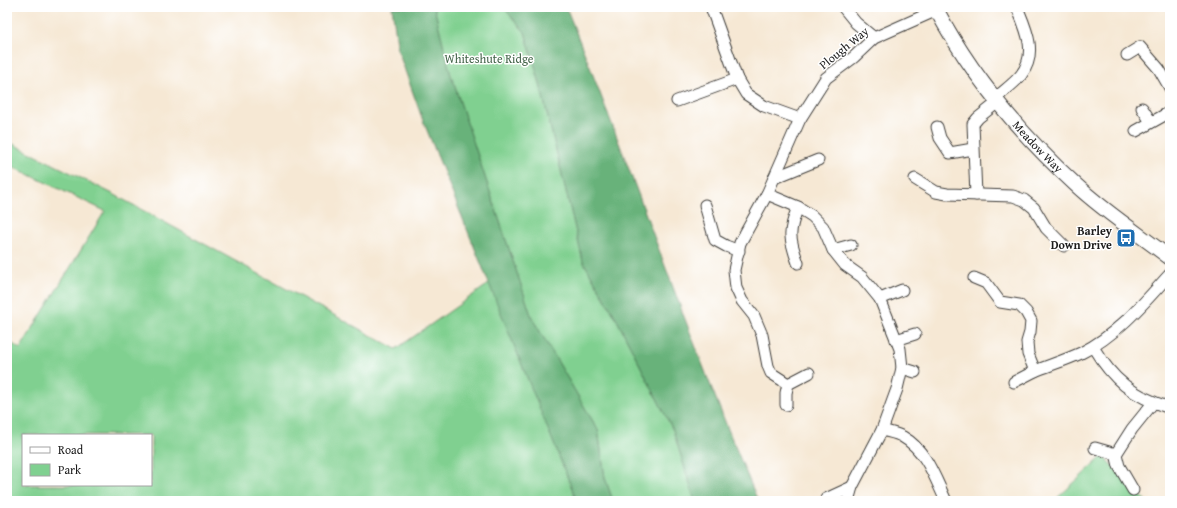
<svg xmlns="http://www.w3.org/2000/svg" width="1177" height="508" viewBox="0 0 1177 508" font-family="'Gentium Book Plus',serif">
	<rect width="100%" height="100%" fill="#fff"/>
	<filter id="ink" filterUnits="userSpaceOnUse"><feTurbulence type="fractalNoise" baseFrequency=".025" numOctaves="2"/><feDisplacementMap in="SourceGraphic" scale="8" xChannelSelector="R" yChannelSelector="G"/><feConvolveMatrix kernelMatrix="1 2 1 2 8 2 1 2 1" color-interpolation-filters="sRGB"/></filter>
	<filter id="wash" filterUnits="userSpaceOnUse"><feTurbulence type="fractalNoise" baseFrequency=".012" numOctaves="4" result="noise"/><feDisplacementMap in="SourceGraphic" scale="16" xChannelSelector="R" yChannelSelector="G"/><feGaussianBlur stdDeviation="0.9" result="paint"/><feColorMatrix in="noise" values="0 0 0 0 0 0 0 0 0 0 0 0 0 0 0 0 0 1.4 0 .05"/><feComposite in="paint" operator="in"/></filter>
	<g filter="url(#wash)">
		<rect width="100%" height="100%" fill="#f6e8d4"/>
		<!-- green -->
		<g fill="#80d090" stroke="#4e7656" fill-rule="evenodd">
			<polygon points="434,7 503,7 525,32 539,80 583,261 616,318 673,430 695,501 613,501 605,478 598,430 532,318 450,72"/>
			<path d="M7,141L115,195L396,349L490,283L577,501H7V340L20,349L105,211L7,164ZM23,435H151V485H23Z"/>
			<polygon points="1103,456 1146,501 1054,501"/>
		</g>
		<!-- forest -->
		<g fill="#68b27a" stroke="#42674b">
			<polygon points="392,7 434,7 450,72 532,318 598,430 605,478 613,501 577,501 422,118 398,51"/>
			<path d="M503,7H566C633,171 688,339 758,501H695L673,430L616,318L583,261L539,80L525,32Z"/>
		</g>
	</g>
	<g filter="url(#ink)">
		<g fill="none" stroke-linecap="round" stroke-linejoin="round">
			<!-- minor casing -->
			<g stroke="#3d3b38" stroke-width="13">
				<g id="minor">
					<polyline points="711,7 737,79 746,94 764,106 800,119"/>
					<polyline points="843,7 856,23 874,38"/>
					<polyline points="1127,55 1140,47 1159,69 1170,88"/>
					<path d="M995,99C1003,91 1014,84 1021,75C1038,53 1026,29 1017,7"/>
					<polyline points="677,101 737,79"/>
					<polyline points="1142,108 1151,122"/>
					<polyline points="937,127 940,138 950,153 973,149"/>
					<polyline points="1136,131 1170,112"/>
					<polyline points="774,178 818,160"/>
					<polyline points="915,179 936,192 947,194 1013,196 1024,200 1034,208 1046,228 1064,246"/>
					<polyline points="767,194 798,207 812,216 823,227 833,250 845,265 862,277 880,299 900,349 902,368 897,389 882,430 852,487 848,501"/>
					<polyline points="976,195 973,124 978,118 998,102"/>
					<polyline points="705,205 715,240 726,246 739,251"/>
					<path d="M798,207C788,232 789,238 798,263"/>
					<polyline points="833,250 851,245"/>
					<path d="M974,278L986,283L1000,302L1019,305L1026,312L1031,321L1030,332L1027,342L1028,354L1035,371C1050,365 1066,360 1081,353C1116,336 1144,303 1170,274"/>
					<polyline points="880,299 902,290"/>
					<polyline points="896,340 915,334"/>
					<path d="M1093,347C1113,380 1132,396 1170,408"/>
					<polyline points="902,368 915,372"/>
					<polyline points="1014,382 1035,371"/>
					<polyline points="788,384 771,373 768,366 762,335 754,316 742,301 736,288 734,270 740,243 767,194 800,119 826,78 854,57 874,38 937,10"/>
					<polyline points="786,405 786,393 788,384 809,373"/>
					<path d="M882,430C888,432 897,433 903,437C926,450 935,478 946,501"/>
					<polyline points="1095,448 1116,454"/>
					<polyline points="1133,490 1119,466 1116,454 1132,429 1153,403"/>
					<polyline points="826,499 852,487"/>
				</g>
			</g>
			<!-- tertiary casing -->
			<g stroke="#3d3b38" stroke-width="16">
				<g id="tertiary">
					<path id="s1" d="M935,7C971,75 1020,134 1076,185C1105,212 1139,234 1170,258"/>
				</g>
			</g>
			<!-- minor -->
			<use href="#minor" stroke="#fff" stroke-width="11"/>
			<!-- tertiary -->
			<use href="#tertiary" stroke="#fff" stroke-width="14"/>
		</g>
	</g>
	<!-- icons -->
	<defs>
		<g id="bus-square" transform="scale(1)"><rect x="-9" y="-9" width="18" height="18" rx="4" fill="#1f6fb2" stroke="#fff"/><path d="M-5-6H5V4H4V6H2V4H-2V6H-4V4H-5ZM-3.5-4V0h7V-4ZM-3.5 1.2v1.5H-2V1.2ZM2 1.2v1.5H3.5V1.2Z" fill="#fff"/></g>
	</defs>
	<g fill-rule="evenodd">
		<use href="#bus-square" x="1126" y="238"/>
	</g>
	<g text-anchor="middle" stroke-width="3" stroke-linejoin="round" paint-order="stroke">
		<!-- street labels -->
		<g font-size="12" fill="#1c1c1c" stroke="#fff">
			<text transform="translate(844 48) rotate(-39)" y="4">Plough Way</text>
			<text dy="4" stroke="none"><textPath href="#s1" startOffset="174">Meadow Way</textPath></text>
		</g>
		<!-- park labels -->
		<g font-size="12" fill="#44644a" stroke="#fff">
			<text x="489" y="63">Whiteshute Ridge</text>
		</g>
		<!-- poi labels -->
		<g font-size="12" font-weight="bold" fill="#1c1c1c" stroke="#fff" text-anchor="end">
			<text x="1112" y="235">Barley<tspan x="1112" dy="14">Down Drive</tspan></text>
		</g>
	</g>
	<!-- margin -->
	<rect width="1177" height="508" fill="none" stroke="#fff" stroke-width="24"/>
	<!-- legend -->
	<rect x="22" y="434" width="130" height="52" fill="#ffffff" stroke="#a4a4a4"/>
	<rect x="30" y="447" width="20" height="6" fill="#ffffff" stroke="#a4a4a4"/>
	<text x="58" y="454" font-size="12" fill="#1c1c1c">Road</text>
	<rect x="30" y="464" width="20" height="12" fill="#80d090" stroke="#a4a4a4"/>
	<text x="58" y="474" font-size="12" fill="#1c1c1c">Park</text>
</svg>
